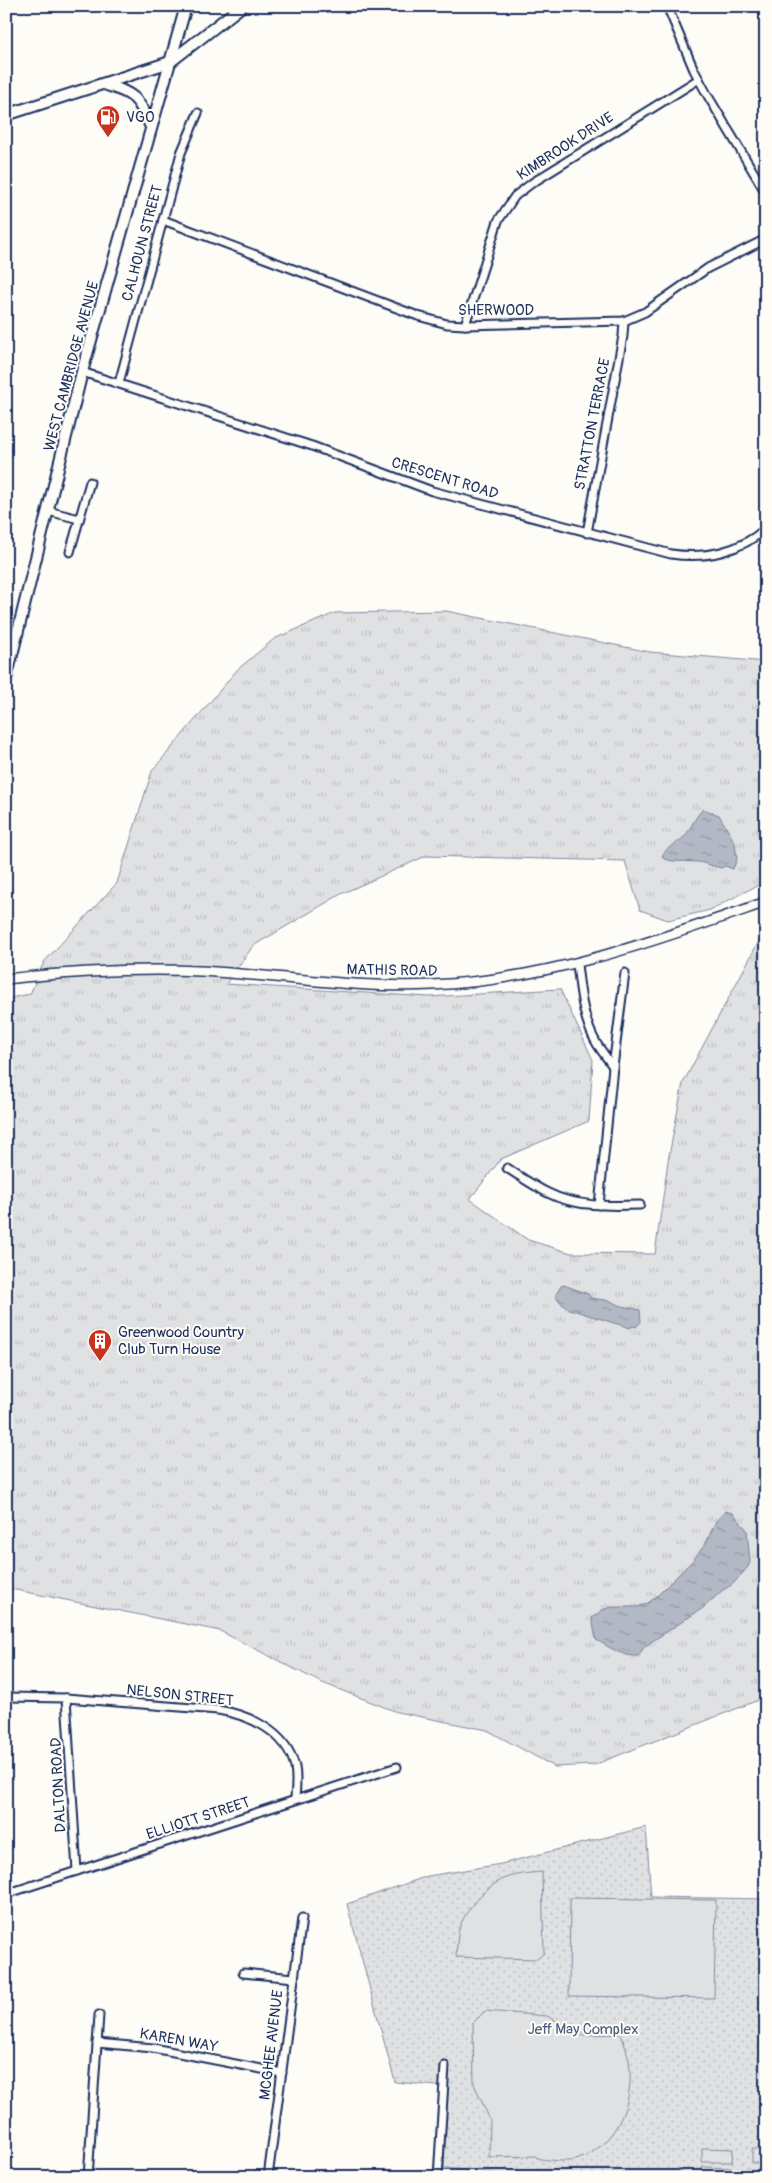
<svg xmlns="http://www.w3.org/2000/svg" width="772" height="2183" viewBox="0 0 772 2183" font-family="Pangolin,sans-serif">
	<defs>
		<pattern id="grass-tufts" width="24" height="20" patternUnits="userSpaceOnUse" patternTransform="scale(1.25)"><rect width="24" height="20" fill="#e0e1e3"/><path d="M3 7l-1-3M5 7V3M7 7l1-3M15 17l-1-3M17 17v-4M19 17l1-3" fill="none" stroke="#c0c1c5"/></pattern>
		<pattern id="park-dots" width="8" height="8" patternUnits="userSpaceOnUse" patternTransform="scale(1.25)"><rect width="8" height="8" fill="#e0e1e3"/><path d="M2 2h.1M6 6h.1" fill="none" stroke="#c0c1c5" stroke-width="1.8" stroke-linecap="round"/></pattern>
		<pattern id="water-ripples" width="26" height="14" patternUnits="userSpaceOnUse" patternTransform="scale(1.25)"><rect width="26" height="14" fill="#b3b8c5"/><path d="M2 4q2-2 4 0t4 0M15 11q2-2 4 0t4 0" fill="none" stroke="#9196a3"/></pattern>
	</defs>
	<rect width="100%" height="100%" fill="#fdfcf7"/>
	<filter id="ink" filterUnits="userSpaceOnUse"><feTurbulence type="fractalNoise" baseFrequency=".02" numOctaves="2"/><feDisplacementMap in="SourceGraphic" scale="10" xChannelSelector="R" yChannelSelector="G"/><feConvolveMatrix kernelMatrix="1 2 1 2 8 2 1 2 1" color-interpolation-filters="sRGB"/></filter>
	<g filter="url(#ink)">
		<!-- grass -->
		<polygon fill="url(#grass-tufts)" stroke="#7e88a0" points="446,611 650,652 766,662 766,881 710,910 668,920 640,910 625,861 426,856 341,894 253,946 226,984 429,997 560,989 593,1060 589,1121 501,1159 470,1199 528,1240 571,1253 655,1254 668,1161 683,1083 766,928 766,1697 594,1765 555,1767 487,1730 397,1712 320,1682 220,1631 6,1588 6,999 30,994 44,962 117,883 152,771 237,670 274,639 335,613"/>
		<!-- park -->
		<polygon fill="url(#park-dots)" stroke="#7e88a0" points="646,1827 651,1897 766,1899 766,2177 532,2177 444,2168 447,2087 395,2082 347,1904 428,1876 501,1864"/>
		<!-- pitch -->
		<g fill="#e0e1e3" stroke="#7e88a0">
			<path d="M542,1872L544,1953L537,1959L456,1957C457,1947 457,1935 460,1926C467,1908 486,1886 504,1879C516,1874 530,1873 542,1872Z"/>
			<polygon points="570,1898 716,1900 714,1998 569,1996"/>
			<path d="M485,2011L547,2016L582,2035L621,2034C624,2043 627,2051 629,2060C635,2100 618,2143 579,2159C569,2163 551,2160 540,2159L535,2156L489,2157L490,2120L474,2084L473,2023Z"/>
			<polygon points="702,2148 733,2149 732,2162 702,2162"/>
			<polygon points="752,2149 766,2150 766,2163 752,2163"/>
			<polygon points="702,2167 733,2168 733,2177 702,2177"/>
		</g>
		<!-- water -->
		<g fill="url(#water-ripples)" stroke="#76819c">
			<path d="M703,809L719,815L735,843L737,859L733,869L725,866L721,868L699,862L673,861L664,859L662,856C666,847 676,845 683,838C690,832 693,819 703,809Z"/>
			<polygon points="564,1285 588,1294 591,1298 611,1301 618,1305 640,1310 641,1322 636,1327 633,1326 630,1328 566,1308 555,1296 561,1286"/>
			<path d="M725,1511L733,1513L747,1530L750,1562L748,1567L733,1584L723,1590L703,1608L645,1646L638,1656C622,1657 610,1647 596,1640L592,1618L602,1610L612,1607H638L648,1603L657,1596L695,1558L706,1543L716,1521Z"/>
		</g>
		<g fill="none" stroke-linecap="round" stroke-linejoin="round">
			<!-- minor casing -->
			<g stroke="#1b2f5e" stroke-width="11">
				<g id="minor">
					<polyline points="667,6 694,70 708,96 766,193"/>
					<polyline points="163,220 418,316 447,324 465,325 624,321 645,312 708,268 766,239"/>
					<polyline points="465,325 498,221 515,196 532,183 699,79"/>
					<path d="M82,372L312,446L432,491L671,554C705,559 740,552 766,528"/>
					<polyline points="119,383 181,153 198,113"/>
					<polyline points="48,511 79,519"/>
					<polyline points="587,533 623,336 624,321"/>
					<polyline points="70,552 90,482"/>
					<path d="M577,964C580,990 583,1021 597,1044C602,1052 608,1059 613,1067L599,1205"/>
					<polyline points="613,1067 625,973"/>
					<path d="M507,1168C521,1177 534,1186 548,1193C575,1207 610,1206 640,1205"/>
					<path d="M6,1697L66,1698L218,1710C250,1715 287,1732 295,1767C297,1777 296,1788 295,1798"/>
					<polyline points="66,1698 77,1871"/>
					<polyline points="6,1894 397,1767"/>
					<polyline points="243,1973 294,1978"/>
					<polyline points="97,2043 153,2048 282,2073"/>
					<polyline points="88,2177 99,2015"/>
					<polyline points="268,2177 302,1918"/>
					<polyline points="438,2177 445,2066"/>
				</g>
			</g>
			<!-- tertiary casing -->
			<g stroke="#1b2f5e" stroke-width="12">
				<path id="tertiary" d="M6,979C71,972 135,968 200,971C277,975 355,989 432,985C549,980 657,940 766,902"/>
			</g>
			<!-- secondary casing -->
			<g stroke="#1b2f5e" stroke-width="14">
				<polyline id="secondary" points="6,679 82,372 186,6"/>
			</g>
			<!-- primary casing -->
			<g stroke="#1b2f5e" stroke-width="14">
				<g id="primary">
					<path d="M104,84C136,95 137,96 151,127"/>
					<polyline points="6,115 170,62 242,6"/>
				</g>
			</g>
			<!-- minor -->
			<use href="#minor" stroke="#fdfcf7" stroke-width="7"/>
			<!-- tertiary -->
			<use href="#tertiary" stroke="#fdfcf7" stroke-width="9"/>
			<!-- secondary -->
			<use href="#secondary" stroke="#fdfcf7" stroke-width="10"/>
			<!-- primary -->
			<use href="#primary" stroke="#fdfcf7" stroke-width="10"/>
		</g>
	</g>
	<!-- icons -->
	<defs>
		<g id="fuel-pin" transform="scale(1.25)"><path d="M0 17L-7.5 6A9.5 9.5 0 1 1 7.5 6Z" fill="#c8321e" stroke="#fdfcf7"/><path d="M-5.5-6h7V0h2V4h1.3V-2.5L3-4.5l.8-.8L6-3V5H2.5V1h-1V6h-7ZM-4.2-4.7v3.2H.2V-4.7Z" fill="#fff"/></g>
		<g id="building-pin" transform="scale(1.25)"><path d="M0 17L-7.5 6A9.5 9.5 0 1 1 7.5 6Z" fill="#c8321e" stroke="#fdfcf7"/><path d="M-4-6H4V6H1V3H-1V6H-4ZM-2.5-4.3h1.7v1.8h-1.7ZM.8-4.3h1.7v1.8H.8ZM-2.5-1h1.7V.8h-1.7ZM.8-1h1.7V.8H.8Z" fill="#fff"/></g>
	</defs>
	<g fill-rule="evenodd">
		<use href="#fuel-pin" x="108" y="117"/>
		<use href="#building-pin" x="100" y="1341"/>
	</g>
	<g text-anchor="middle" stroke-width="4" stroke-linejoin="round" paint-order="stroke">
		<!-- poi labels -->
		<g font-size="15" fill="#1b2f5e" stroke="#fdfcf7" text-anchor="start">
			<text x="126" y="122">VGO</text>
			<text x="118" y="1337">Greenwood Country<tspan x="118" dy="17">Club Turn House</tspan></text>
		</g>
		<!-- street labels -->
		<g font-size="15" fill="#1b2f5e" stroke="#fdfcf7">
			<text transform="translate(565 146) rotate(-33)" y="5">KIMBROOK DRIVE</text>
			<text transform="translate(142 243) rotate(-75)" y="5">CALHOUN STREET</text>
			<text x="496" y="315">SHERWOOD</text>
			<text transform="translate(71 366) rotate(-75)" y="5">WEST CAMBRIDGE AVENUE</text>
			<text transform="translate(592 424) rotate(-79)" y="5">STRATTON TERRACE</text>
			<text transform="translate(445 478) rotate(17)" y="5">CRESCENT ROAD</text>
			<text transform="translate(392 970) rotate(1)" y="5">MATHIS ROAD</text>
			<text transform="translate(180 1695) rotate(6)" y="5">NELSON STREET</text>
			<text transform="translate(58 1785) rotate(-93)" y="5">DALTON ROAD</text>
			<text transform="translate(198 1818) rotate(-18)" y="5">ELLIOTT STREET</text>
			<text transform="translate(179 2040) rotate(10)" y="5">KAREN WAY</text>
			<text transform="translate(271 2045) rotate(-83)" y="5">MCGHEE AVENUE</text>
		</g>
		<!-- park labels -->
		<g font-size="15" fill="#4c5c7f" stroke="#fdfcf7">
			<text x="583" y="2034">Jeff May Complex</text>
		</g>
	</g>
	<!-- margin -->
	<rect width="772" height="2183" fill="none" stroke="#fdfcf7" stroke-width="25"/>
	<rect x="12" y="12" width="747" height="2158" fill="none" stroke="#1b2f5e" stroke-width="2" filter="url(#ink)"/>
</svg>
